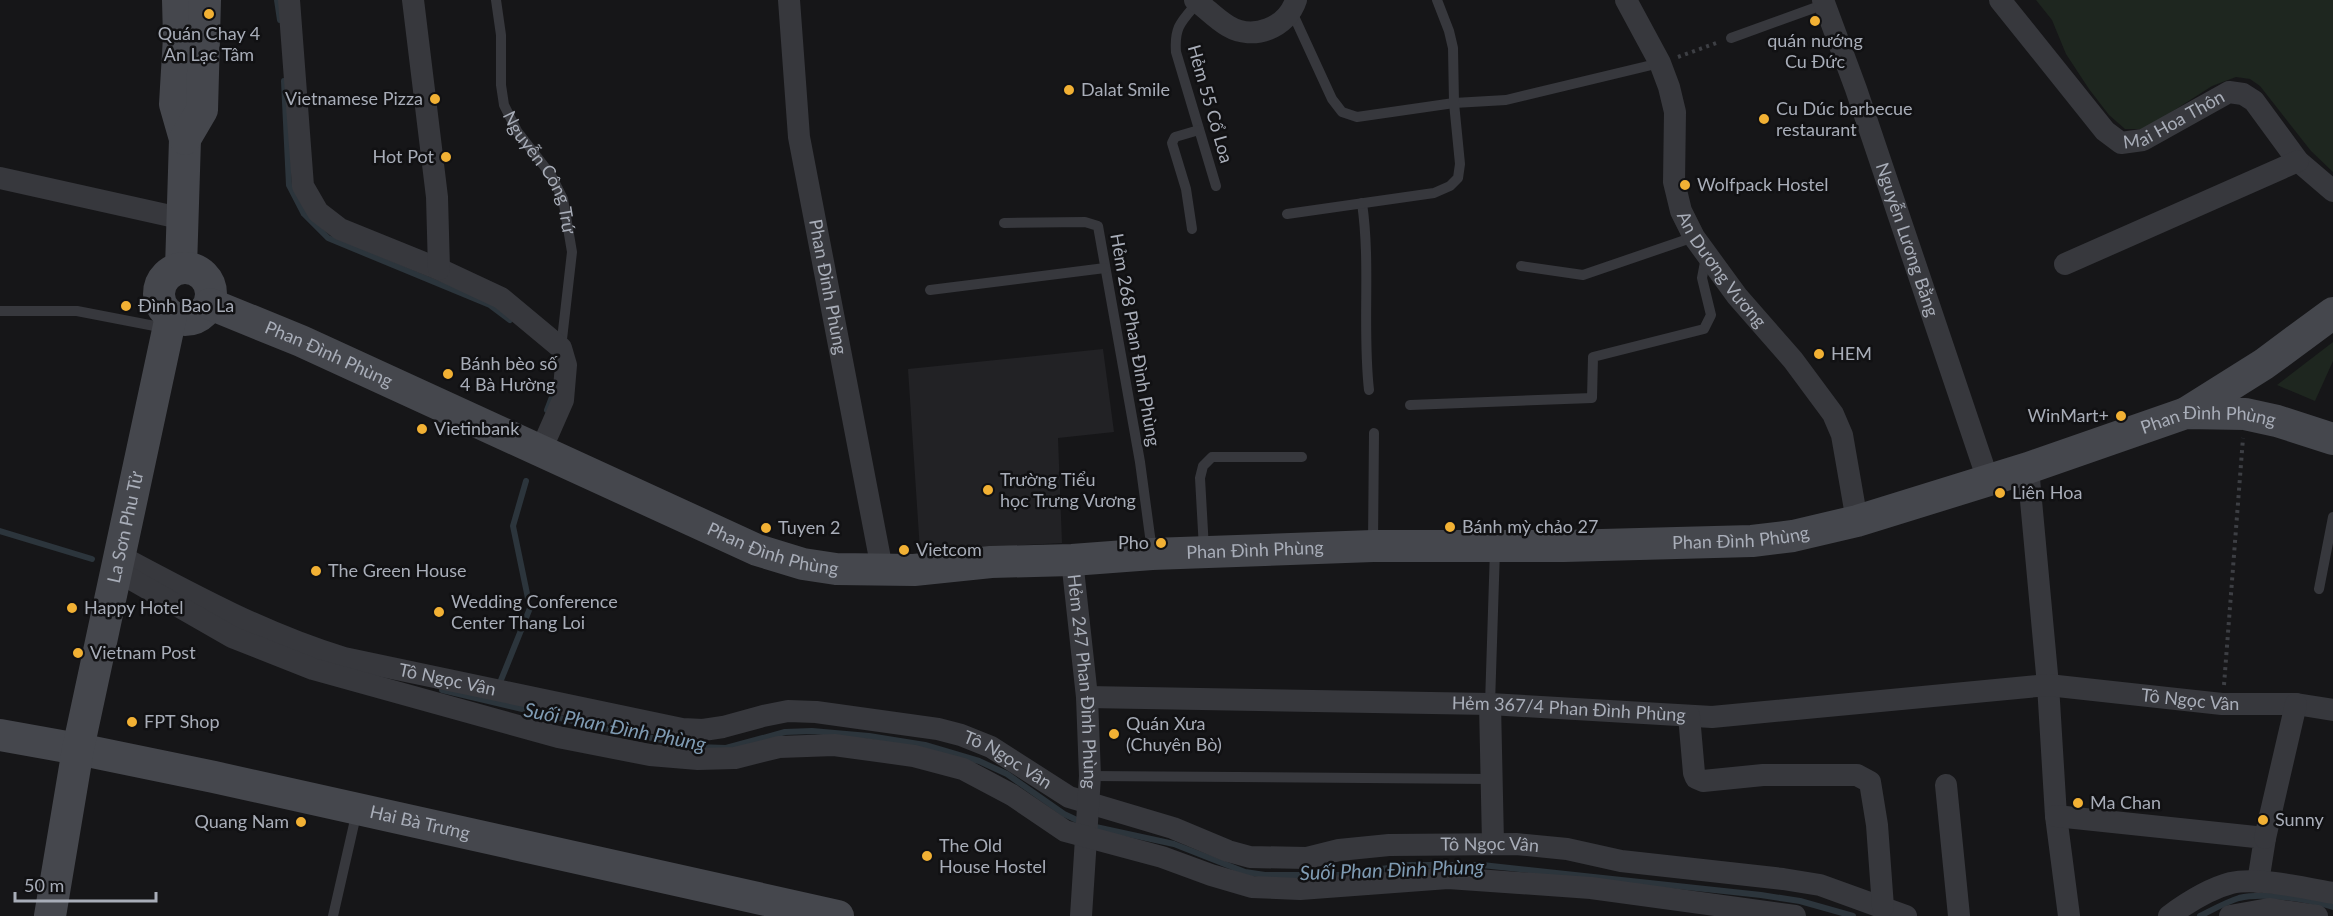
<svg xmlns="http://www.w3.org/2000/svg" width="2333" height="916" viewBox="0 0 2333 916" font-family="Lato,sans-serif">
	<rect width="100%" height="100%" fill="#161618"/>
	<!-- built -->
	<polygon fill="#222225" points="1103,349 1114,432 1058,438 1062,543 920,551 908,369"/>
	<!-- green -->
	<g fill="#1e261f">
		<polygon points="2036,0 2333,0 2333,172 2311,151 2260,86 2250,79 2236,77 2212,86 2145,129 2125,129 2109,115 2089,89 2066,54 2052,20"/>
		<polygon points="2333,342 2333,361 2315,401 2277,385"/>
	</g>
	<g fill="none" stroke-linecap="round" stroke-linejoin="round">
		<!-- stream -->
		<g stroke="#2c353c" stroke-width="6">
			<polyline points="277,0 280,20"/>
			<polyline points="284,81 289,185 304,214 328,238 490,305 510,320"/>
			<polyline points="547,410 555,389"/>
			<polyline points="0,531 92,559"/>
			<polyline points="501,680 530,608 513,526 526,481"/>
			<polyline points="442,690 598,727 696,747 726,748 785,732 812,731 869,736 925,745 979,761 1007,774 1064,814 1081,822"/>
			<polyline points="1091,826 1174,844 1245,872 1265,875 1340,875 1409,865 1482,865 1761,895 1800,901 1853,916"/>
			<path d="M2200,916C2212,910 2226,902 2239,898C2263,892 2309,899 2333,907"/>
		</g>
		<!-- path -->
		<g stroke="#3d3f44" stroke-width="4" stroke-dasharray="3 4.5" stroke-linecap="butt">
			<polyline points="1678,57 1719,42"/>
			<polyline points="2224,685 2243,438"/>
		</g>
		<!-- lane -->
		<g stroke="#37383d" stroke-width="10">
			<path id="s1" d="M496,0L501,35V85L504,105L517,131L551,175L563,199L572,252L561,348"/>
			<path d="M1198,2C1182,21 1174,26 1176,52L1216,186"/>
			<polyline points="1292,12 1332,99 1342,112 1357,117 1454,103 1506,100 1660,63"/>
			<polyline points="1731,38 1825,4"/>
			<path d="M1362,203C1371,265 1362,328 1369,390"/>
			<polyline points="1287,214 1434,193 1450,186 1458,178 1460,164 1454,103 1453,48 1449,31 1437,0"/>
			<polyline points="1004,223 1085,222 1098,226 1140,462 1152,551"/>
			<polyline points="1192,229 1186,189 1172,143 1175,137 1199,130"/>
			<polyline points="1521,266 1583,275 1694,237"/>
			<polyline points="930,290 1105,268"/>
			<polyline points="0,311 77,311 165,328"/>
			<polyline points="1410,405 1592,398 1593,357 1704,329 1711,315 1702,278 1706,257"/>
			<polyline points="1373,543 1374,433"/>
			<polyline points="1204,549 1200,478 1203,466 1212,457 1302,457"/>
			<polyline points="2319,589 2333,517"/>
			<polyline points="1490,704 1495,549"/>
			<polyline points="1090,776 1491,779"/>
			<polyline points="333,916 357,811"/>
		</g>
		<!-- street -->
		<g stroke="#37383d" stroke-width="22">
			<polyline points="289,0 303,186 318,212 340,229 439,269 501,298 561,348 566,365 563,400 541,450"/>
			<polyline points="413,0 437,197 439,269"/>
			<path id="s2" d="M789,0L799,137L882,569"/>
			<path d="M1195,0C1206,8 1216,19 1228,26C1253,41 1287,28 1296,0"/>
			<path id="s3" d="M1626,0L1660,63L1669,87L1675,112L1674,182L1681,211L1694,237L1737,296L1793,360L1833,414L1842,435L1857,521"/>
			<path id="s4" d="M1823,0L1856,89L1988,480"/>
			<path id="s5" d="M2000,0L2105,131L2121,143L2143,140L2229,92L2243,94L2254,101L2298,161L2333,191"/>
			<polyline points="0,178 184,219"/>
			<polyline points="2065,264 2298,161"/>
			<polyline points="2028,468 2048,685 2056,816 2069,916"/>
			<path id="s6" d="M120,556C193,595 265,634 344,658L682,729L703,730L723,727L763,716L788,711L816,712L938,729L961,735L991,747L1069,797L1173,828L1228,851L1250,857L1307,858L1339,850L1389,845L1516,844L1567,849L1621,861L1783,879L1820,885L1906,916"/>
			<path id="s7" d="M1072,560L1087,697L1090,776L1081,916"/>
			<polyline points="117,571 232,637 313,669 558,737 650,755 698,759 735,758 779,747 834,745 914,756 963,769 1012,795 1065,831 1162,857 1211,875 1252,887 1300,889 1448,878 1591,888 1795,916"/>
			<path id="s8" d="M1087,697L1490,704L1712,717L2048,685L2222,704H2296L2333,710"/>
			<polyline points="1490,704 1493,843"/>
			<polyline points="1689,716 1694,773 1696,778 1703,781 1763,775 1857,775 1870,782 1877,825 1883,907"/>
			<polyline points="1946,785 1959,916"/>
			<polyline points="2056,816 2265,838 2258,882"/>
			<polyline points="2265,838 2296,704"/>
			<path d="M2169,916C2188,902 2208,889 2231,883C2257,877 2306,888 2333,893"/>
			<polyline points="2230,916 2269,909 2317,916"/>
		</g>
		<!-- secondary -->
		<g stroke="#45474d" stroke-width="32">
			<polyline points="178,0 179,37 175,104 185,139 181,268"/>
			<polyline points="185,139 202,110 205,0"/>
			<circle cx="185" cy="294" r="26"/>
			<path id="s9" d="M210,304L301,341L757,550L803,564L836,569L914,570L991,562L1072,560L1152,554L1373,546H1564L1752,541L1793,536L1857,521L2028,468L2186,413L2245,414L2277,421L2333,439"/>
			<polyline points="2186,413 2264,364 2333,313"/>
			<path id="s10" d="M0,735L78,749L214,777L838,916"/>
			<path id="s11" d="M50,916L78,749L171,316"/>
		</g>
	</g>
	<!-- markers -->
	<g fill="#f2b134" stroke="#111113" stroke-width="2">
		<circle cx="209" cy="14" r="6"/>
		<circle cx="1815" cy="21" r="6"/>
		<circle cx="1069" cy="90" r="6"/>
		<circle cx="435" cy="99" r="6"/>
		<circle cx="1764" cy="119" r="6"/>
		<circle cx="446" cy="157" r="6"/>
		<circle cx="1685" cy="185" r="6"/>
		<circle cx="126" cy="306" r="6"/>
		<circle cx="1819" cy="354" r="6"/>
		<circle cx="448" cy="374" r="6"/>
		<circle cx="2121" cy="416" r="6"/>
		<circle cx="422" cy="429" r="6"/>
		<circle cx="988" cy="490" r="6"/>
		<circle cx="2000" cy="493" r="6"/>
		<circle cx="1450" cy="527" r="6"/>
		<circle cx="766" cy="528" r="6"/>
		<circle cx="1161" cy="543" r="6"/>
		<circle cx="904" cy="550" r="6"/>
		<circle cx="316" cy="571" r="6"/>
		<circle cx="72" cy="608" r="6"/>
		<circle cx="439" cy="612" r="6"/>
		<circle cx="78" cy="653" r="6"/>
		<circle cx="132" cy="722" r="6"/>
		<circle cx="1114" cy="734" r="6"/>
		<circle cx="2078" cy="803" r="6"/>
		<circle cx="2263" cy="820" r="6"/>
		<circle cx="301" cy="822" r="6"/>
		<circle cx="927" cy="856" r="6"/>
	</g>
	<g text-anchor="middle" stroke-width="5" stroke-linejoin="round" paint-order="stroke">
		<!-- poi labels -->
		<g font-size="18" fill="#a8adb8" stroke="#111113" text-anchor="start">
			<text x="209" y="40" text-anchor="middle">Quán Chay 4<tspan x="209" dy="21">An Lạc Tâm</tspan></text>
			<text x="1815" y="47" text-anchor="middle">quán nướng<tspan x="1815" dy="21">Cu Đức</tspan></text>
			<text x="1081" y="96">Dalat Smile</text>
			<text x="423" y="105" text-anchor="end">Vietnamese Pizza</text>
			<text x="1776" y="115">Cu Dúc barbecue<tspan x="1776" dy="21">restaurant</tspan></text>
			<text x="434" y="163" text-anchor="end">Hot Pot</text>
			<text x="1697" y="191">Wolfpack Hostel</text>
			<text x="138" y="312">Đình Bao La</text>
			<text x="1831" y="360">HEM</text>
			<text x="460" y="370">Bánh bèo số<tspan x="460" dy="21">4 Bà Hường</tspan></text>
			<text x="2109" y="422" text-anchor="end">WinMart+</text>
			<text x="434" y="435">Vietinbank</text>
			<text x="1000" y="486">Trường Tiểu<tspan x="1000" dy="21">học Trưng Vương</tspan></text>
			<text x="2012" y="499">Liên Hoa</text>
			<text x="1462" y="533">Bánh mỳ chảo 27</text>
			<text x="778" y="534">Tuyen 2</text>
			<text x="1149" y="549" text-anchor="end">Pho</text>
			<text x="916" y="556">Vietcom</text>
			<text x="328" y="577">The Green House</text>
			<text x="451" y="608">Wedding Conference<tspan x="451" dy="21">Center Thang Loi</tspan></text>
			<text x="84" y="614">Happy Hotel</text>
			<text x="90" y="659">Vietnam Post</text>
			<text x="144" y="728">FPT Shop</text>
			<text x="1126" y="730">Quán Xưa<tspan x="1126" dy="21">(Chuyên Bò)</tspan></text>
			<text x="2090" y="809">Ma Chan</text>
			<text x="2275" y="826">Sunny</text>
			<text x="289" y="828" text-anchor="end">Quang Nam</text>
			<text x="939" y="852">The Old<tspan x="939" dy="21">House Hostel</tspan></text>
		</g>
		<!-- street labels -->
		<g font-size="18" fill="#a8adb8" stroke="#111113">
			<text transform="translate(1210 104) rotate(74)" y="6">Hẻm 55 Cổ Loa</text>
			<text dy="6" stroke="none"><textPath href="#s5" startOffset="246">Mai Hoa Thôn</textPath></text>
			<text dy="6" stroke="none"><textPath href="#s1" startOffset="183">Nguyễn Công Trứ</textPath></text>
			<text dy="6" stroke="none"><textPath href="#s4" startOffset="254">Nguyễn Lương Bằng</textPath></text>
			<text dy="6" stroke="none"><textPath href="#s3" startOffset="294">An Dương Vương</textPath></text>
			<text dy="6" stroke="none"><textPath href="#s2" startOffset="290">Phan Đinh Phùng</textPath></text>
			<text transform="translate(1135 340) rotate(80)" y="6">Hẻm 268 Phan Đình Phùng</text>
			<text dy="6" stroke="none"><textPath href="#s9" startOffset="129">Phan Đình Phùng</textPath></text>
			<text dy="6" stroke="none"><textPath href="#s9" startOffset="2073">Phan Đình Phùng</textPath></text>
			<text dy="6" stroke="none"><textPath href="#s11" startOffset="396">La Sơn Phu Tử</textPath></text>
			<text dy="6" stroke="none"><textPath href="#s9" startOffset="1587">Phan Đình Phùng</textPath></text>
			<text dy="6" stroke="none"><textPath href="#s9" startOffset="615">Phan Đình Phùng</textPath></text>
			<text dy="6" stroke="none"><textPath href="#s9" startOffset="1101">Phan Đình Phùng</textPath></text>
			<text dy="6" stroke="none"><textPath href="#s6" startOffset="352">Tô Ngọc Vân</textPath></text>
			<text dy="6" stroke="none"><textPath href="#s7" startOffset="122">Hẻm 247 Phan Đình Phùng</textPath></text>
			<text dy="6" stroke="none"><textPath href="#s8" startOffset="1106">Tô Ngọc Vân</textPath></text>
			<text dy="6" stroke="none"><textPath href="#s8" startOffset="482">Hẻm 367/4 Phan Đình Phùng</textPath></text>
			<text dy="6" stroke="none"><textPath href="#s6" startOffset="928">Tô Ngọc Vân</textPath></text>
			<text dy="6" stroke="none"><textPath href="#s10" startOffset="429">Hai Bà Trưng</textPath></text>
			<text dy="6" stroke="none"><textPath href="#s6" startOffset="1432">Tô Ngọc Vân</textPath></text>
		</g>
		<!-- water labels -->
		<g font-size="20" font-style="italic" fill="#7f9bb3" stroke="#111113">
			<text transform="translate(615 727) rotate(11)" y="7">Suối Phan Đình Phùng</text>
			<text transform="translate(1392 870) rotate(-2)" y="7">Suối Phan Đình Phùng</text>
		</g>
	</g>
	<!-- scale -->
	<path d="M15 892v9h141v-9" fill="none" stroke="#a8adb8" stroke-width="3"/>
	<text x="24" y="892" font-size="18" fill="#a8adb8" stroke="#111113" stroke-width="4.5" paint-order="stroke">50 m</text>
</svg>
